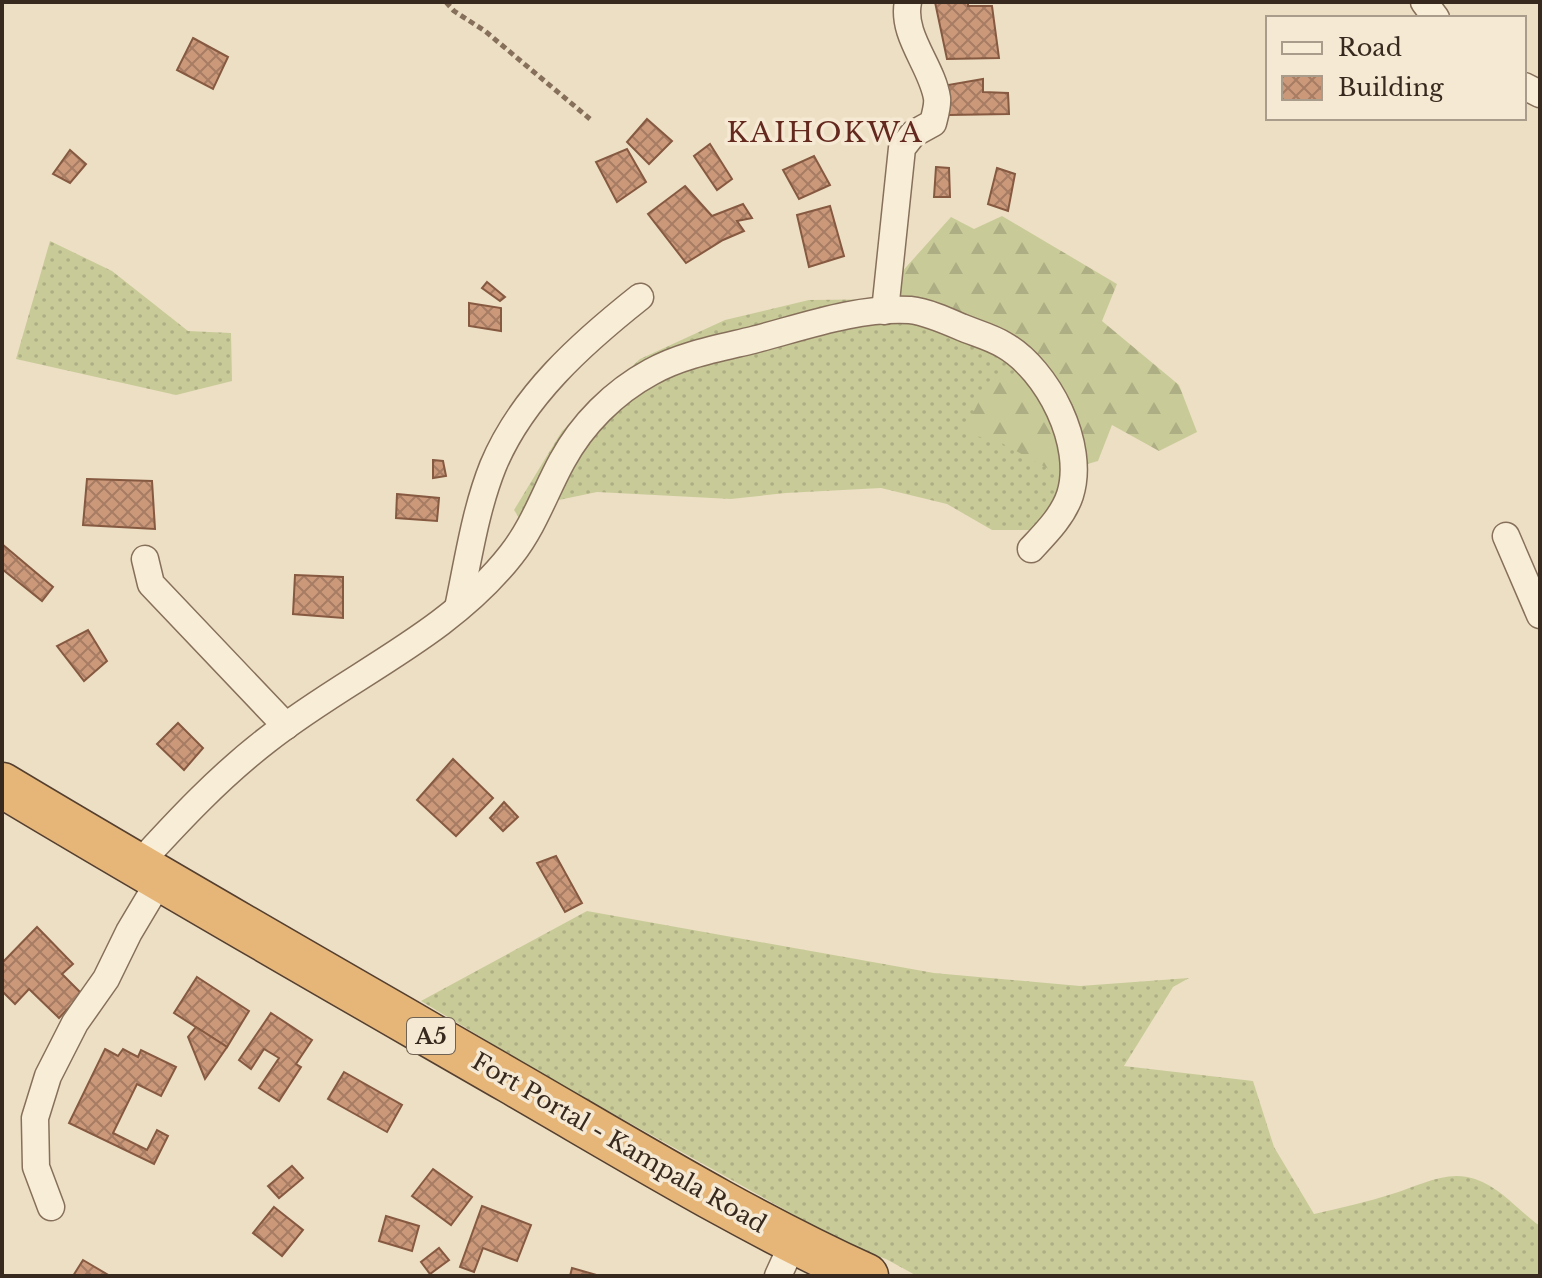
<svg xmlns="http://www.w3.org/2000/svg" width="1542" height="1278" viewBox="0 0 1542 1278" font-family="'Libre Baskerville',serif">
	<defs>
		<pattern id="grass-dots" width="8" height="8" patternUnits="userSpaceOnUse" patternTransform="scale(2)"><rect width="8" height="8" fill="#c8cb98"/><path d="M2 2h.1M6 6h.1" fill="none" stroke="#adae83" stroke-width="1.8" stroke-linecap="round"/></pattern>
		<pattern id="forest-firs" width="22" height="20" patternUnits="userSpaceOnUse" patternTransform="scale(2)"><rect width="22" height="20" fill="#c8cb98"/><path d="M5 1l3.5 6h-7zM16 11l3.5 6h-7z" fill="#adae83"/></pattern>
		<pattern id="building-cross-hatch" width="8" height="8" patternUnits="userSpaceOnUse" patternTransform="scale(2)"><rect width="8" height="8" fill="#cb987a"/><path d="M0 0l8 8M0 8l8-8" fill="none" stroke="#a67c63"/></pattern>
	</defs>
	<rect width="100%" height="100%" fill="#eddfc4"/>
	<!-- grass -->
	<g fill="url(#grass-dots)">
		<polygon points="50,241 112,271 188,331 231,333 232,381 176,395 16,359"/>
		<polygon points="901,299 962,313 1045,370 1084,453 1040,530 992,530 947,504 881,488 786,493 731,499 597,492 554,501 530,535 514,510 562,431 640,359 725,320 809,300"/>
		<path d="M587,911L934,973L1080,986L1189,978L1173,987L1124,1066L1253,1081L1274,1147L1314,1214C1340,1208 1367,1202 1392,1194C1419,1186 1447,1169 1475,1179C1502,1188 1518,1211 1540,1226V1276H917L886,1259L848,1245L551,1079L421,1001Z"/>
	</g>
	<!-- forest -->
	<polygon fill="url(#forest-firs)" points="1002,216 1117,284 1102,321 1179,385 1197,432 1159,451 1112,425 1098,461 1056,473 998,441 963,433 989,381 1044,370 1035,358 962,313 901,299 890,285 951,217 974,229"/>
	<!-- building -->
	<g fill="url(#building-cross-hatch)" stroke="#865941" stroke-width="2">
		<polygon points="935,2 968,2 968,6 992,6 999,58 947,59"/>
		<polygon points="193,38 228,57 213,89 177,70"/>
		<polygon points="983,79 983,92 1008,93 1009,114 949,115 948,85"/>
		<polygon points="647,119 672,141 649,164 627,142"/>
		<polygon points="710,144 732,179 717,190 694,156"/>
		<polygon points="627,149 646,182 617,202 596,162"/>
		<polygon points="70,150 86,164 70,183 53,174"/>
		<polygon points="814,156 830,185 799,199 783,170"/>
		<polygon points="936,167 949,168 950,197 934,197"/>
		<polygon points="997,168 1015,174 1008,211 988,204"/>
		<polygon points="685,186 712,216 743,204 752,218 737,221 744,231 723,240 686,263 648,214"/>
		<polygon points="830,206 844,256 809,267 797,215"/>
		<polygon points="487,282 505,297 500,301 482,288"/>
		<polygon points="469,303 501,308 501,331 469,326"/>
		<polygon points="433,460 443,461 446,476 433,478"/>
		<polygon points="87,479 152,481 155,529 83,525"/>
		<polygon points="397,494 439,498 437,521 396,518"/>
		<polygon points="2,544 53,587 42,601 2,569"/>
		<polygon points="295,575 343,577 343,618 293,614"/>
		<polygon points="88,630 107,661 84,681 57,646"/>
		<polygon points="178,723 203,748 184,770 157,744"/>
		<polygon points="453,759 493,798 456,836 417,800"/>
		<polygon points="504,802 518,817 503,831 490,818"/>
		<polygon points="556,856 582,903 565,912 537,863"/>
		<polygon points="37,927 73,964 62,974 82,994 59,1018 29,989 15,1004 2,991 2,963"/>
		<polygon points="197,977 249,1011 227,1047 174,1013"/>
		<polygon points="271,1013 312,1040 296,1064 301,1067 279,1101 259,1088 279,1058 264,1049 251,1069 239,1060"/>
		<polygon points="196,1027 227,1047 205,1079 188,1037"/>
		<polygon points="105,1049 118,1056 123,1049 138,1057 141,1050 176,1067 161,1096 137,1084 113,1133 147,1150 157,1130 168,1136 154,1164 69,1123"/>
		<polygon points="344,1072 402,1105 387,1132 328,1099"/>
		<polygon points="292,1166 303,1178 279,1198 268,1186"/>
		<polygon points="433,1169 472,1197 451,1225 412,1196"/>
		<polygon points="482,1206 531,1225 517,1261 483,1248 474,1272 460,1267"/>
		<polygon points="274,1207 303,1230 282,1256 253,1233"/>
		<polygon points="386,1216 419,1226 412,1251 379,1241"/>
		<polygon points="439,1248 449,1260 430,1274 421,1262"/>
		<polygon points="83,1260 110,1276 73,1276"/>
		<polygon points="572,1268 600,1276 570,1276"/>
	</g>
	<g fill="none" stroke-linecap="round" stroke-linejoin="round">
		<!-- minor casing -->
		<g stroke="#87705b" stroke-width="29">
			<g id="minor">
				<polyline points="1424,2 1436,18"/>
				<polyline points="1524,86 1540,94"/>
				<path d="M885,311L902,148L913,134L933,123C935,115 938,105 937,98C932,66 901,35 908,2"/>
				<polyline points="1506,536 1540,615"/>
				<polyline points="145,559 151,584 286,726"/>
				<path d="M458,608C468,561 475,511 493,466C522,396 582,343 640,297"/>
				<path d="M137,866C178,821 219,777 267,740C346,677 448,636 511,555C534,526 545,492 562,461C582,424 614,392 651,372C681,355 720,348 753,340C803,327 857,307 910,310C927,312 945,320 961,327C975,333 991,337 1004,345C1048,370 1086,445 1070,495C1063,516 1046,533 1031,549"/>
				<polyline points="51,1207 36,1167 35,1118 48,1076 75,1023 106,979 129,932 160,880"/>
				<polyline points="778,1276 793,1243"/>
			</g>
		</g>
		<!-- trunk casing -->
		<g stroke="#553f2f" stroke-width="47">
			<path id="trunk" d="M2,785C170,886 340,983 510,1081C628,1149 743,1220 866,1276"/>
		</g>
		<!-- path -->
		<polyline stroke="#87705b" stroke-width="5" stroke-dasharray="6 4" stroke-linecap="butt" points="446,2 454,11 485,31 590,119"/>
		<!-- minor -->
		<use href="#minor" stroke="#f8edd7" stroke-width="26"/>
		<!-- trunk -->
		<use href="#trunk" stroke="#e6b679" stroke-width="44"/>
	</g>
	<g text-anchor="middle" stroke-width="7" stroke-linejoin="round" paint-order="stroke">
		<!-- shield labels -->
		<rect fill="#f5e9d3" stroke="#716354" stroke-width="2" x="407" y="1018" width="48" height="36" rx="6"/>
		<g font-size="22" font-weight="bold" fill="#38291e">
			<text x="431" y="1044">A5</text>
		</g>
		<!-- street labels -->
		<g font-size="24" fill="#38291e" stroke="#f5e9d3">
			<text transform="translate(619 1143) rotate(30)" y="8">Fort Portal - Kampala Road</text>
		</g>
		<!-- quarter labels -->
		<g font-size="28" letter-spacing="2" fill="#64291e" stroke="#f5e9d3">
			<text x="825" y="142">KAIHOKWA</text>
		</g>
	</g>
	<!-- border -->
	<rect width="1542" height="1278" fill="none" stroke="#38291e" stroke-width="8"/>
	<!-- legend -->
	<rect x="1266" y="16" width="260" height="104" fill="#f5e9d3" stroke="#a99c8b" stroke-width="2"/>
	<rect x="1282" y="42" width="40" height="12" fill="#f8edd7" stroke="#a99c8b" stroke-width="2"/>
	<text x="1338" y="56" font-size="24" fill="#38291e">Road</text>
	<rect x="1282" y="76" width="40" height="24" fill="url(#building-cross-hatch)" stroke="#a99c8b" stroke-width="2"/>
	<text x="1338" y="96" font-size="24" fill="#38291e">Building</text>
</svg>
